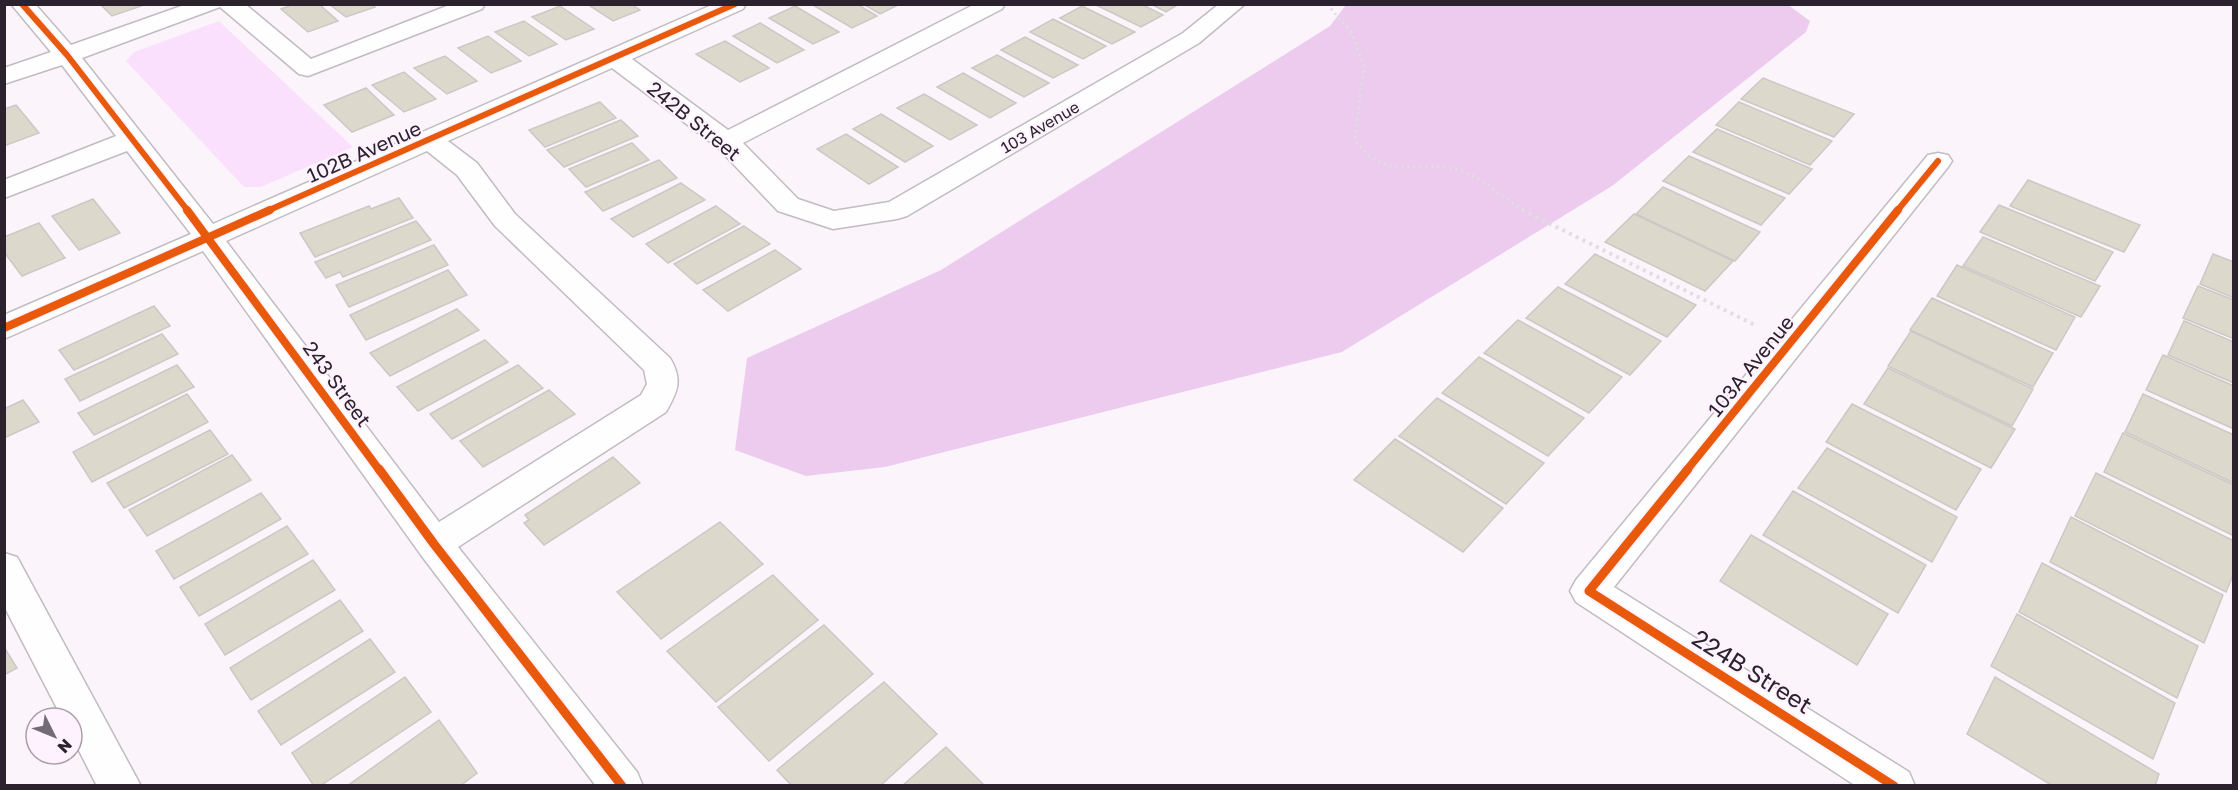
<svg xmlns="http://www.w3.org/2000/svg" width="2238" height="790" viewBox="0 0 2238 790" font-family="'Golos Text',sans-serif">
	<rect width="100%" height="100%" fill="#fbf5fb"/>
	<!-- green -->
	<polygon fill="#fae0fc" points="219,21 353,147 261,187 244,187 126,61 134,52"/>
	<!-- forest -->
	<polygon fill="#eccbef" points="1787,4 1810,21 1806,32 1612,186 1342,352 885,467 806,476 735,450 747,358 941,270 1330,26 1346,5"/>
	<!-- building -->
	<g fill="#dcd9cc" stroke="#cbc8c5" stroke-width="1.5">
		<polygon points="100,4 144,4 144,5 112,16"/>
		<polygon points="294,4 319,4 338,21 308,32 281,9"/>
		<polygon points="329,4 373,4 375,7 346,17"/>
		<polygon points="587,4 631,4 640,10 613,21"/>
		<polygon points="811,4 857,4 877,16 852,28"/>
		<polygon points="863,4 900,4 880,14"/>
		<polygon points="1094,4 1141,4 1163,15 1141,27"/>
		<polygon points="1151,4 1179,4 1166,12"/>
		<polygon points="560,6 594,29 566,40 532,17"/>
		<polygon points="795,6 839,32 813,44 769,18"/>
		<polygon points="1082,6 1135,32 1112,44 1060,18"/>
		<polygon points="1053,19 1106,46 1083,59 1030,32"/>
		<polygon points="524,21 557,44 529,56 495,32"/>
		<polygon points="760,23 804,50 777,63 733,36"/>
		<polygon points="488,36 521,61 491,73 458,48"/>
		<polygon points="1025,37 1078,65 1053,78 1001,50"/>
		<polygon points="725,41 769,68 740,82 696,54"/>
		<polygon points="997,55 1049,83 1024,97 972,68"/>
		<polygon points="445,56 477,81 447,94 414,68"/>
		<polygon points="404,72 436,99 404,112 372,85"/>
		<polygon points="963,73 1016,103 990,118 937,87"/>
		<polygon points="1763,78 1854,114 1834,137 1741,99"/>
		<polygon points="366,88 394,115 352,132 324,105"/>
		<polygon points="924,94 977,125 950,140 897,108"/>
		<polygon points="600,102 616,118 545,147 529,130"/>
		<polygon points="1739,102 1832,141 1810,165 1716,125"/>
		<polygon points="16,105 39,133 4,146 4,109"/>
		<polygon points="881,114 933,146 905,162 853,129"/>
		<polygon points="621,120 638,136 564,167 547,150"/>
		<polygon points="1717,129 1812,169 1789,194 1693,152"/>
		<polygon points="846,134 898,167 869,184 817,149"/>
		<polygon points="632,143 649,160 586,187 569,169"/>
		<polygon points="1689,156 1785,198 1761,225 1663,181"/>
		<polygon points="659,160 677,178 603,211 585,192"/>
		<polygon points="2028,180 2140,225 2124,252 2010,206"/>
		<polygon points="681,183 705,200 633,237 611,219"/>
		<polygon points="1663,187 1760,232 1735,261 1636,214"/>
		<polygon points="399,198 413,218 315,257 300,233 369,206 371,209"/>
		<polygon points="93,199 120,233 79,250 52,216"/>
		<polygon points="1999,205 2113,252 2095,281 1980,232"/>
		<polygon points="716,206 740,224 668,263 646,244"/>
		<polygon points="1634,214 1733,261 1705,291 1605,242"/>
		<polygon points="416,221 431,240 343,277 340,272 326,278 315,262"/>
		<polygon points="39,223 65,258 22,276 4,252 4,237"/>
		<polygon points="744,226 770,244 697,284 674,264"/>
		<polygon points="1983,237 2100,286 2081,317 1963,266"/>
		<polygon points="434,245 448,265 349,307 336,285"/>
		<polygon points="775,250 801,269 728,311 703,290"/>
		<polygon points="1595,254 1696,305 1667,337 1565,284"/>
		<polygon points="2213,254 2234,262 2234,298 2200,284"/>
		<polygon points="1957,265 2075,317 2056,350 1937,296"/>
		<polygon points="448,270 467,295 366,340 350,315"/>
		<polygon points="2198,286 2234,300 2234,339 2183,318"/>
		<polygon points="1558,287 1661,341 1630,375 1526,318"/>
		<polygon points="1932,298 2053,353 2033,387 1910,330"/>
		<polygon points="154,306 170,326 74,370 59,350"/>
		<polygon points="457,309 479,330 390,376 370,353"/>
		<polygon points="1518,320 1622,377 1589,413 1484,353"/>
		<polygon points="2184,321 2234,342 2234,383 2168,355"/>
		<polygon points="1911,331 2033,389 2012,426 1888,366"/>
		<polygon points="162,334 178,354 80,401 65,379"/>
		<polygon points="485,340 508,362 418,411 397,387"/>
		<polygon points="2163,355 2234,386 2234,429 2146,390"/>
		<polygon points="1479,357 1584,418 1548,456 1442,393"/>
		<polygon points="177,365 194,387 94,435 78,413"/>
		<polygon points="518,365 543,388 452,439 430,414"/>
		<polygon points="1888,368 2015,429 1991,468 1864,404"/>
		<polygon points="549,390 575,414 483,467 460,441"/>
		<polygon points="187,394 208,422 92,482 73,452"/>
		<polygon points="2143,394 2234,435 2234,483 2125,432"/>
		<polygon points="1437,398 1544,463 1506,504 1399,436"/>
		<polygon points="23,400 39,422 4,438 4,409"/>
		<polygon points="1852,404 1981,469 1956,510 1826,442"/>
		<polygon points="210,430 228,454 124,508 107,483"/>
		<polygon points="2123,433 2234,485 2234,536 2104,472"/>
		<polygon points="1395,439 1503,508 1463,552 1354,480"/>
		<polygon points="1827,448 1957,517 1932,562 1798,488"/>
		<polygon points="232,455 251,480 147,536 129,510"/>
		<polygon points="613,457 640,483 544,545 524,523 529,520 525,515"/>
		<polygon points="2096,473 2234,541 2234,573 2226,592 2075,516"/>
		<polygon points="1793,491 1926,565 1898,613 1763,535"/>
		<polygon points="261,493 281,519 174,579 156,551"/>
		<polygon points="2071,517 2223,595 2204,643 2050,562"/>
		<polygon points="720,522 763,564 661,639 617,592"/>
		<polygon points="287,526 308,554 199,616 180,587"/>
		<polygon points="1751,535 1888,614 1857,665 1720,581"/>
		<polygon points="313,560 335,590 225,655 205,624"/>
		<polygon points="2042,563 2198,646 2177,698 2019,612"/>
		<polygon points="773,575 818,620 716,702 667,651"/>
		<polygon points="340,600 363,631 251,700 230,668"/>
		<polygon points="2017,614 2175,703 2153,759 1991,666"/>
		<polygon points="824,625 873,674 769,761 718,707"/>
		<polygon points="370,639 395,672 281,745 258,711"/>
		<polygon points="4,647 17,668 4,675"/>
		<polygon points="405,677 431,712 320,786 314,786 292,753"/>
		<polygon points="1995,677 2159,774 2155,786 2053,786 1967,734"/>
		<polygon points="884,682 937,734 880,786 792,786 777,770"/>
		<polygon points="439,720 477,773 460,786 347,786"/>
		<polygon points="946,747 985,786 902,786"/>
	</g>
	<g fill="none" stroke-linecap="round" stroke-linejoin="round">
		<!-- minor casing -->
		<g stroke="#c2bbc2" stroke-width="3">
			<g id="minor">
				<path d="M11,4H35L71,45L187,4H245L311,59L452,4H485L482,9L308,76L299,74L220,7L82,58L213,224L714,4H746L743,9L632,59L728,130L975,4H1005L1002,9L743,143L798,199L834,211L889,202L1183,33L1219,4H1245L1199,43L907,216L897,219L833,229L778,211L717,147L612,68L448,141L477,163L515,214L670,358C683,380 678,391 666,412L458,547L637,772L643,786H596L421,555L203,251L4,339V315L191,234L127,151L4,198V180L116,136L62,65L4,84V68L51,52ZM427,151L457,175L495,226L644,370L647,384L641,395L439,522L226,241Z"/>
				<polygon points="1938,153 1948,155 1952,161 1948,167 1614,587 1909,772 1915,786 1856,786 1576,602 1570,591 1576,580 1928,155"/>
				<polygon points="4,553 17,557 141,786 97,786 72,737 72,718 62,718 4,606"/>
			</g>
		</g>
		<!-- path-far1 -->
		<path stroke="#e0dee0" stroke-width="3" stroke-dasharray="2 4" stroke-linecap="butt" d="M1327,4L1351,32L1364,65L1355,140C1387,186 1419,156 1461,171C1485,179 1504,199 1525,211"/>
		<!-- path -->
		<polyline stroke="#e0dee0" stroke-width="4" stroke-dasharray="3 4.5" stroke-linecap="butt" points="1522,210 1755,325"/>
		<!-- minor -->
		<use href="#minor" fill="#fefefe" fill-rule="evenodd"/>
		<!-- cycleway-far2 casing -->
		<g stroke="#fdf2fe" stroke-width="9">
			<g id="cycleway-far2">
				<polyline points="22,4 67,55 188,211"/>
				<polyline points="267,211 735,4"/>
				<polyline points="1897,211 1938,161"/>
			</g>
		</g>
		<!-- cycleway-far1 casing -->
		<g stroke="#fdf2fe" stroke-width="11">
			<g id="cycleway-far1">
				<polyline points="187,210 380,471"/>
				<polyline points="4,328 270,210"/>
				<polyline points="1686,471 1898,210"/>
			</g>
		</g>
		<!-- cycleway casing -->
		<g stroke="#fdf2fe" stroke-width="13">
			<g id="cycleway">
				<polyline points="379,469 434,544 622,786"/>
				<polyline points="1688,469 1589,591 1894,786"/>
			</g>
		</g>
		<!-- cycleway-far2 -->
		<use href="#cycleway-far2" stroke="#e8590c" stroke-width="6"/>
		<!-- cycleway-far1 -->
		<use href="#cycleway-far1" stroke="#e8590c" stroke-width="8"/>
		<!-- cycleway -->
		<use href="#cycleway" stroke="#e8590c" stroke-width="9"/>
	</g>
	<g text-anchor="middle" stroke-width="4.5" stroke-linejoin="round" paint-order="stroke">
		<!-- far-street labels -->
		<g font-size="16" fill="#2c222d" stroke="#fdf2fe">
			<text transform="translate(1040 127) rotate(-30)" y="6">103 Avenue</text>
		</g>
		<!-- street labels -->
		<g font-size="20" fill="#2c222d" stroke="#fdf2fe">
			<text transform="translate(694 121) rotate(39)" y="7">242B Street</text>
			<text transform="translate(364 152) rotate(-24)" y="7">102B Avenue</text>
			<text transform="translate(1751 366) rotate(-51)" y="7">103A Avenue</text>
			<text transform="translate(337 384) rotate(54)" y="7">243 Street</text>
		</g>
		<!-- near-street labels -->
		<g font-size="24" fill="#2c222d" stroke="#fdf2fe">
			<text transform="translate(1752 672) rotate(32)" y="8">224B Street</text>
		</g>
	</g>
	<!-- border -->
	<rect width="2238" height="790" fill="none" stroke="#2c222d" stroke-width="12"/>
	<!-- north arrow -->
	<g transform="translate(54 736) rotate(133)"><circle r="28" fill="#fdf2fe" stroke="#a99faa" stroke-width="1.5"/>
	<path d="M0-4.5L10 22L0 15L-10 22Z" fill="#746c75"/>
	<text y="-9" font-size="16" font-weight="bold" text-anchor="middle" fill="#2c222d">N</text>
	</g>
</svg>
